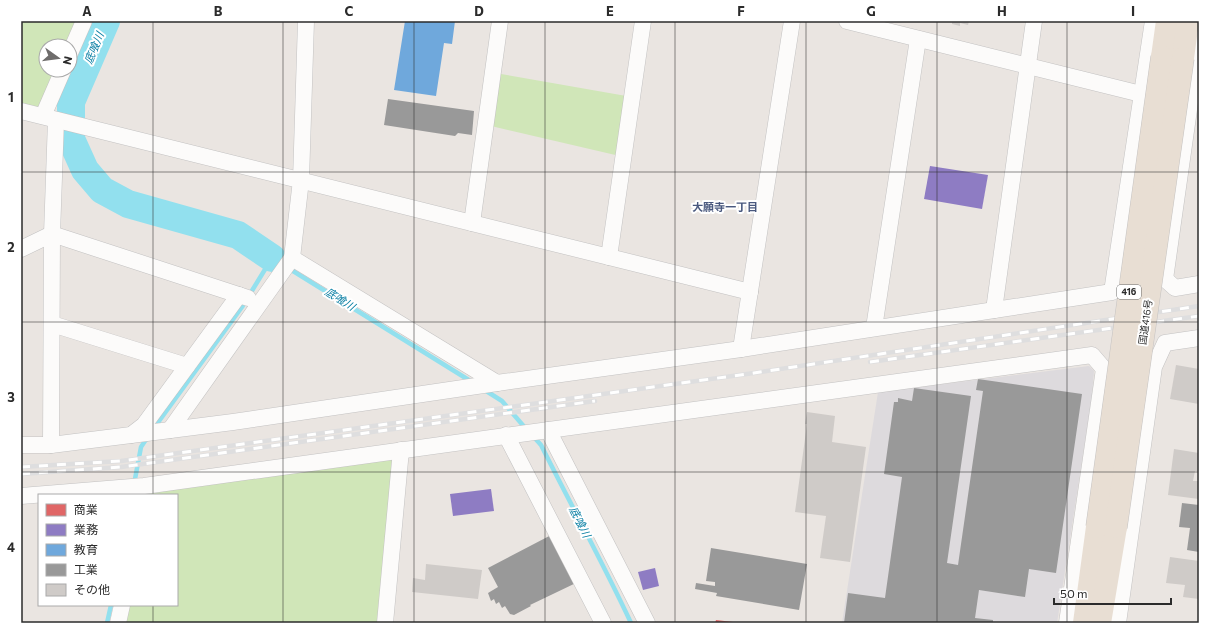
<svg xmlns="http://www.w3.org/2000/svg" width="1220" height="644" viewBox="0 0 1220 644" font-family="Commissioner,'Noto Sans JP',sans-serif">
	<rect width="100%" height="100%" fill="#eae5e1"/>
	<!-- industrial -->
	<polygon fill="#dddadd" points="1089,366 1094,371 1092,396 1057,623 842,623 878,392"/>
	<!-- green -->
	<g fill="#d0e6b8">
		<polygon points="21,21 86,21 70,46 46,46 46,70 63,70 43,116 21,111"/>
		<polygon points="501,74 632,97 624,157 491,126"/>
		<polygon points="393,451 378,623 124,623 127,605 177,605 177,495 148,495 149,486"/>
	</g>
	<!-- shops -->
	<polygon fill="#e06666" points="716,620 733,622 733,623 715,623"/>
	<!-- offices -->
	<g fill="#8e7cc3">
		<polygon points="930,166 988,175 982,209 924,199"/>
		<polygon points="491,489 494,511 453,516 450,494"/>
		<polygon points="655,568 659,586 643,590 638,572"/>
	</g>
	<!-- schools -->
	<polygon fill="#6fa8dc" points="405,21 455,21 452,44 444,43 436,96 394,90"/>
	<!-- industry -->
	<g fill="#999">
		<polygon points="388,99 474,111 472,135 458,133 455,136 384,125"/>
		<polygon points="978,379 1082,394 1056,573 1029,569 1025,597 979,590 975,618 993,620 993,623 844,623 848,593 885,598 902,477 884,474 894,402 898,402 898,398 912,401 914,388 971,396 947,563 958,565 983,391 976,390"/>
		<polygon points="1182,503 1199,505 1199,552 1187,550 1190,528 1179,527"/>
		<polygon points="555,533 578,582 530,605 531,606 514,615 510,614 505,606 502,608 499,602 496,604 494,599 491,601 488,593 498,587 488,568"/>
		<polygon points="711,548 807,564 799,610 716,596 717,593 695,589 696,583 715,586 715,582 706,581"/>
	</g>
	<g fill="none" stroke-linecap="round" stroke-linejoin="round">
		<!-- stream -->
		<g stroke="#92e0ee" stroke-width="4.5">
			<polyline points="483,389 502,401 527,430"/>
			<polyline points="154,428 242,307 272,258 472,382"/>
			<path d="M532,435L541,445C571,505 603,563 631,623"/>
			<polyline points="132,495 141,447 147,438"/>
			<polyline points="107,623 111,605"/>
		</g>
		<!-- river -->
		<polyline stroke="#92e0ee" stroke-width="28" points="106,21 71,102 71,139 85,170 102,190 128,204 238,235 272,258"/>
	</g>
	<!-- building -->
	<g fill="#cfcbc8">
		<polygon points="952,21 969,21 968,25 960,23 960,26 952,24"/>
		<polygon points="1176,365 1199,369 1199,404 1170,399"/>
		<polygon points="807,412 835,416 832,442 866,447 850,562 820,558 826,516 795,512 807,424 805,424"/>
		<polygon points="1174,449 1199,453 1199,471 1195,471 1193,481 1199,481 1199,499 1168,495"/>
		<polygon points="1170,557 1199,561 1199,599 1183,597 1185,585 1166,583"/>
		<polygon points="426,564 482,570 478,599 412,592 413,578 425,580"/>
	</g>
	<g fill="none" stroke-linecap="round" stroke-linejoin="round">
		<!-- minor casing -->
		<g stroke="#c3c2c2" stroke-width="17">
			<g id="minor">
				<polyline points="847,21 1141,94"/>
				<polyline points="70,53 84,21"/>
				<polyline points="21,111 750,292"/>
				<polyline points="43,116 63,70"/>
				<polyline points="472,223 500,21"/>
				<polyline points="21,249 52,234 248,298"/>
				<polyline points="609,257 643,21"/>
				<polyline points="292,258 497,383"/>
				<polyline points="1165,279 1199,39"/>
				<polyline points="1154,280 1165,279 1175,288 1199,284"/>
				<polyline points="994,310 1034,21"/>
				<polyline points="52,324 187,366"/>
				<polyline points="874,328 918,39"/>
				<polyline points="741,349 792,21"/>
				<polyline points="170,430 292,258 301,180 306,21"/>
				<polyline points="548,430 647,623"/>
				<polyline points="131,435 233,422 497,383 741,349 1112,292 1153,21"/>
				<polyline points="506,435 603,623"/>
				<polyline points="21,445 51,445 131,435 144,425 239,295"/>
				<polyline points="51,445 52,234 56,120"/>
				<polyline points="21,496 144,486 1092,355 1104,369 1067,623"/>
				<polyline points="118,623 122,605"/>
				<polyline points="385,623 401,450"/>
				<polyline points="1118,623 1154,367 1165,343 1199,338"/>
			</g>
		</g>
		<!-- trunk casing -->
		<g stroke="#c5c3c2" stroke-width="23">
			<g id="trunk">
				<polyline points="1162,57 1167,21"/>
				<polyline points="1183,58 1188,21"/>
				<polyline points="1084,623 1097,527"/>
				<polyline points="1100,623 1116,527"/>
			</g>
		</g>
		<!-- minor -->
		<use href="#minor" stroke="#fcfbfa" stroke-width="16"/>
		<!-- trunk -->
		<use href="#trunk" stroke="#e8ded3" stroke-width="22"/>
		<!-- rail casing -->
		<g stroke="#dededf" stroke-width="4.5">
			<g id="rail">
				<polyline points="870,362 1199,316"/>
				<polyline points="21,467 121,461 754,373 1199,306"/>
				<polyline points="21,474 121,467 595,401"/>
			</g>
		</g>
		<!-- rail -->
		<use href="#rail" stroke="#fff" stroke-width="3" stroke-dasharray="9" stroke-linecap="butt"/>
		<!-- trunk-bridge casing -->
		<g stroke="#c5c3c2" stroke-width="23" stroke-linecap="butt">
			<g id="trunk-bridge">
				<polyline points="1097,527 1162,57"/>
				<polyline points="1116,527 1183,58"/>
			</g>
		</g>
		<!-- trunk-bridge -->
		<use href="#trunk-bridge" stroke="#e8ded3" stroke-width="22"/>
	</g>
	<!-- grid -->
	<path fill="none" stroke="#2b2b2b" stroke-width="1" stroke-opacity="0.55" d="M153,21V495M283,21V623M414,21V623M545,21V623M675,21V623M806,21V623M937,21V623M1067,21V623M21,172H1199M21,322H1199M21,472H1199M153,605V623"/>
	<g text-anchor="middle" stroke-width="4" stroke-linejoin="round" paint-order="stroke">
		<!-- shield labels -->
		<rect fill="#fff" stroke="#6b6b6b" stroke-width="1" x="1117" y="285" width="24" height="14" rx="3"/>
		<g font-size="9" font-weight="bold" fill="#2b2b2b">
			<text x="1129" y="295">416</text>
		</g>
		<!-- street labels -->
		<g font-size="10" fill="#2b2b2b" stroke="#fff">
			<text transform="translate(1145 322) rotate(-82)" y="4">国道416号</text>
		</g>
		<!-- water labels -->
		<g font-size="11" font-style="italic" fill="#087ea3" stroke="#fff">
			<text transform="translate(94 48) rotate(-67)" y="4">底喰川</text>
			<text transform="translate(340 299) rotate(32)" y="4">底喰川</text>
			<text transform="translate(580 522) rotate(63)" y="4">底喰川</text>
		</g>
		<!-- neighbourhood labels -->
		<g font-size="11" font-weight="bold" fill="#49587e" stroke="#fff">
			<text x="725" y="211">大願寺一丁目</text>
		</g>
	</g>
	<!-- border -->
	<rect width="1220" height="644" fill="none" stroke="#ffffff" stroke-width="44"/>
	<!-- legend -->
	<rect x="38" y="494" width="140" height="112" fill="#ffffff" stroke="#aaaaaa"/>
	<rect x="46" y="504" width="20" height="12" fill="#e06666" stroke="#aaaaaa"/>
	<text x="74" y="514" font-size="12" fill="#2b2b2b">商業</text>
	<rect x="46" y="524" width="20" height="12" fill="#8e7cc3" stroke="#aaaaaa"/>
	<text x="74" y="534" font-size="12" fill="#2b2b2b">業務</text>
	<rect x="46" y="544" width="20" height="12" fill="#6fa8dc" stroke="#aaaaaa"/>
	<text x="74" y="554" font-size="12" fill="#2b2b2b">教育</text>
	<rect x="46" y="564" width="20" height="12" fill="#999999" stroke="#aaaaaa"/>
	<text x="74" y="574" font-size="12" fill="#2b2b2b">工業</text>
	<rect x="46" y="584" width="20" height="12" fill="#cfcbc8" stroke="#aaaaaa"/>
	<text x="74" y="594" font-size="12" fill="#2b2b2b">その他</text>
	<!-- north arrow -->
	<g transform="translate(58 58) rotate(104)"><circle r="19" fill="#ffffff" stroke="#aaaaaa"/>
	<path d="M0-3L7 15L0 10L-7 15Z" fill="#6e6c6b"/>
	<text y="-6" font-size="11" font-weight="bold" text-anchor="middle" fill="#2b2b2b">N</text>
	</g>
	<!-- scale -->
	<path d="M1054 598v6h117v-6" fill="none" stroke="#2b2b2b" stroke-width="2"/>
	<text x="1060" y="598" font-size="12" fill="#2b2b2b" stroke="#ffffff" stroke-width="3" paint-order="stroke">50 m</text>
	<rect x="22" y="22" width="1176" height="600" fill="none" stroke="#2b2b2b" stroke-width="1.5"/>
	<g font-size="13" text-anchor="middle" font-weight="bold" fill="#2b2b2b">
		<text x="87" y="16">A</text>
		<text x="218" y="16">B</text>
		<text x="349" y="16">C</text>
		<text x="479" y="16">D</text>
		<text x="610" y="16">E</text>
		<text x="741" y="16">F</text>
		<text x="871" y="16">G</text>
		<text x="1002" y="16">H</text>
		<text x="1133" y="16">I</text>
		<text x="11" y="102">1</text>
		<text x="11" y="252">2</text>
		<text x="11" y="402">3</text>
		<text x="11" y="552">4</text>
	</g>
</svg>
